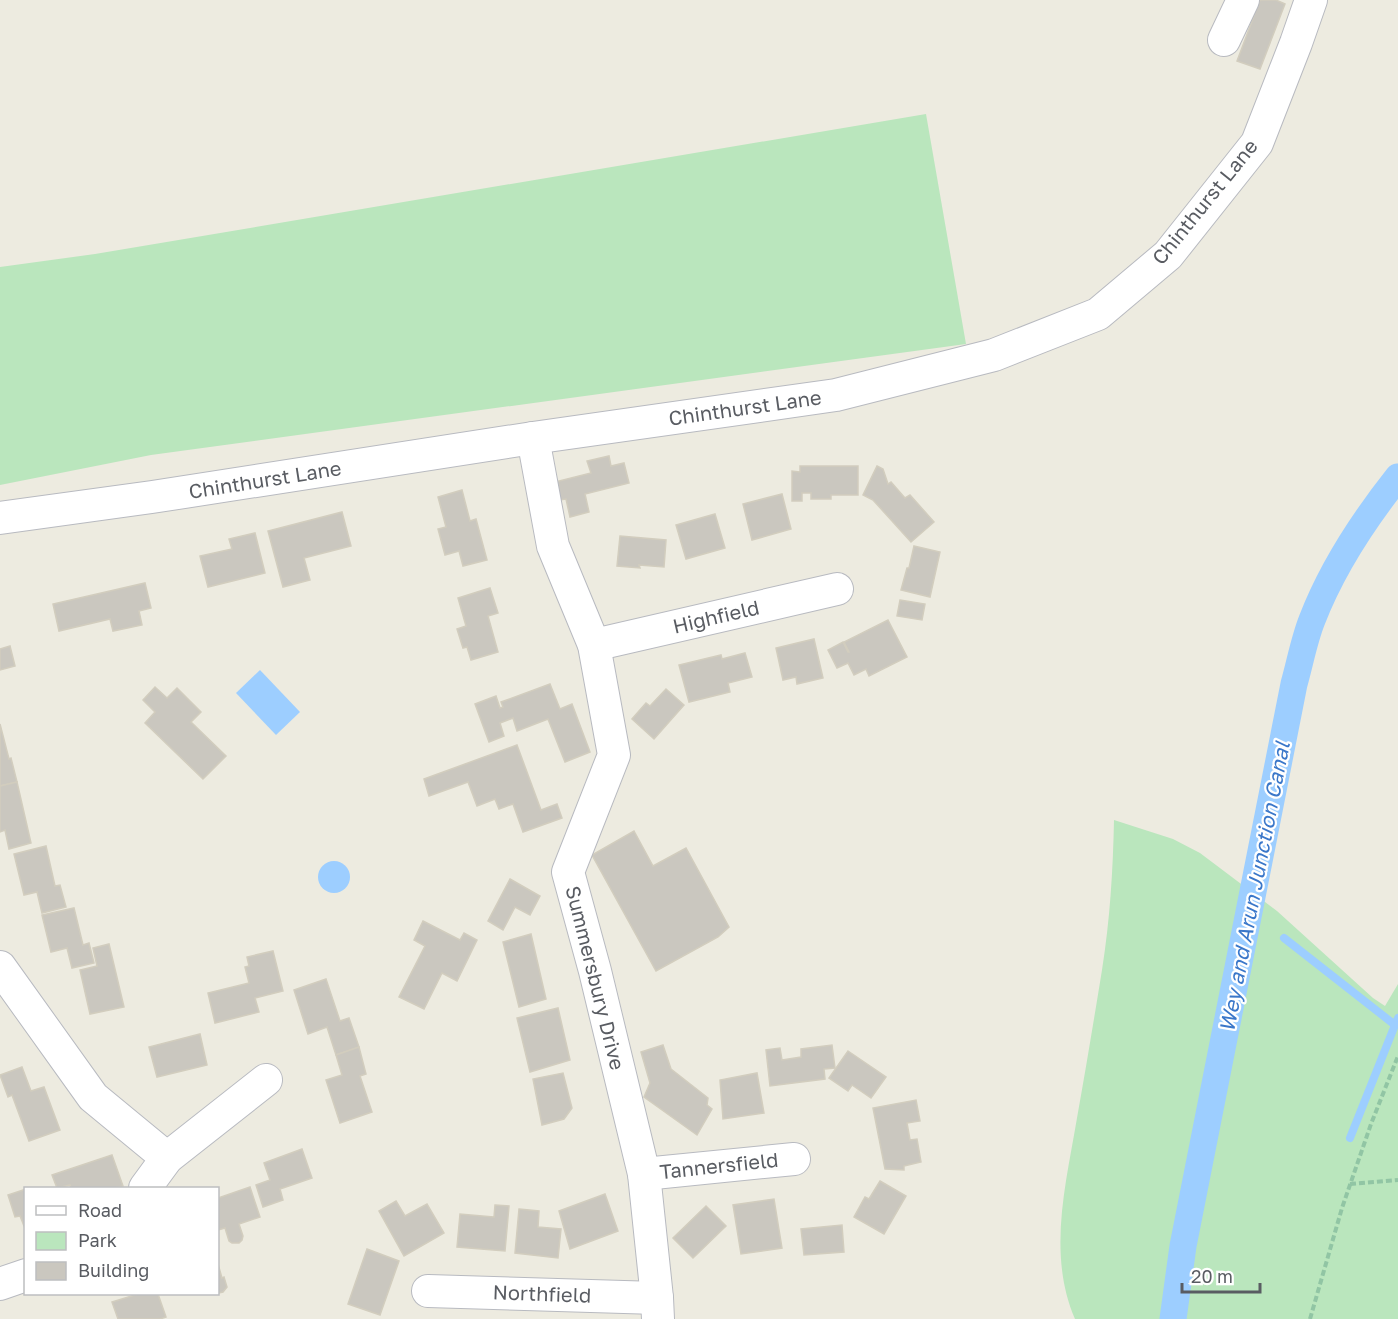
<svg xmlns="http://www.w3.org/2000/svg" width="1398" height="1319" viewBox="0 0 1398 1319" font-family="'Golos Text',sans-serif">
	<rect width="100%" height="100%" fill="#edebe0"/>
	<!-- green -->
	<g fill="#bae6bd">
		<polygon points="926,114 966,344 151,455 0,485 0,267 95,254"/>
		<path d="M1114,820L1173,839L1200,853L1277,911L1373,998L1385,1006L1398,984V1319H1075C1047,1254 1066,1184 1077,1118C1086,1068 1094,1019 1102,970C1110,920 1113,870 1114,820Z"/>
	</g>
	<!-- water -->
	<g fill="#9dceff">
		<polygon points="260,670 300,712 276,735 236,693"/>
		<circle cx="334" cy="877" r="16"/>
	</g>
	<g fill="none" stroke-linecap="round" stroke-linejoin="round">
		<!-- stream -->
		<g stroke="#9dceff" stroke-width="8">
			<polyline points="1284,938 1395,1025 1398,1018"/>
			<polyline points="1350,1138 1395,1025"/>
		</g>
		<!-- canal -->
		<path stroke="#9dceff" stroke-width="27" d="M1173,1319L1183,1246L1294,684C1300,663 1304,640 1312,620C1332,568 1363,521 1398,477"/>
	</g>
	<!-- building -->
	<g fill="#cac7bf" stroke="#d2cdbe" stroke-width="1.5">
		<polygon points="1260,0 1276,0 1285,4 1260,69 1237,61"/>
		<polygon points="609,456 611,466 624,463 629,483 585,494 589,512 570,517 566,499 560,500 555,482 591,473 587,461"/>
		<polygon points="800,466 858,466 858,495 831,495 831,499 811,499 811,493 802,493 802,501 792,501 792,471 800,472"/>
		<polygon points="877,466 883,469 888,484 891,482 905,498 910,495 934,522 911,542 873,500 863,495"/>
		<polygon points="462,490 470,521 476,519 487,560 463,566 459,551 445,555 438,529 446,527 438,497"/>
		<polygon points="782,494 791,529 752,540 743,504"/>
		<polygon points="342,512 351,546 304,558 310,580 283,587 268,531"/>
		<polygon points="715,514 725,548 686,559 676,525"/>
		<polygon points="255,533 265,573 208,587 200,556 232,549 229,539"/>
		<polygon points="620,536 666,540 664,567 639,565 640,568 617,566"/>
		<polygon points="914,546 940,552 930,597 901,590 907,568 909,568"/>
		<polygon points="145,583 151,608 139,611 142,625 113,631 110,619 59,631 53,604"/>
		<polygon points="490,588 498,613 488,616 498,652 471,660 467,647 463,648 457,629 466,626 458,598"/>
		<polygon points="900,600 925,604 922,620 897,616"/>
		<polygon points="888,620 907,657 869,676 866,669 854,675 848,663 837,668 828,650 843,642 848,652 849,652 844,642"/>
		<polygon points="814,639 823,678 797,684 796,677 783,680 776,648"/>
		<polygon points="10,646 15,666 0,670 0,649"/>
		<polygon points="745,653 752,677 728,683 730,692 689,702 679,665 721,655 722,659"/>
		<polygon points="550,684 560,709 572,704 590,752 565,762 548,719 517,731 513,718 500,723 504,736 489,742 475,704 496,696 500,708 503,707 501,702"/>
		<polygon points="155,687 167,698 177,688 201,712 191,722 226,756 203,779 145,723 155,712 143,700"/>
		<polygon points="666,689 684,705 654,739 632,719 646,703 650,706"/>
		<polygon points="0,724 9,759 11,758 17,782 0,786"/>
		<polygon points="517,745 541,810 557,804 562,818 523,832 513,804 499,809 495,799 477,806 468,782 429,796 424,779"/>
		<polygon points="17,782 31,843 9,849 5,830 0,832 0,786"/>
		<polygon points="634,831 653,866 686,848 729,927 718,937 656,971 592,855"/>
		<polygon points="46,846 55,886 60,885 66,907 42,913 37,892 24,895 14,854"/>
		<polygon points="510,879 540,896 530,915 515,907 503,930 488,921"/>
		<polygon points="74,908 83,945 89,943 94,963 72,968 67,948 51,952 42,915"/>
		<polygon points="423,921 460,940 464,933 477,940 457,981 442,973 424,1009 399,997 425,946 414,940"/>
		<polygon points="531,934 546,999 519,1007 503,942"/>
		<polygon points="109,944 124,1007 90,1014 80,970 97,966 93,948"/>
		<polygon points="273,951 283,991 255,998 259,1012 215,1023 208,993 249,983 245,967 249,966 247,957"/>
		<polygon points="326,979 340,1021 349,1018 359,1047 336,1055 327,1027 308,1034 294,990"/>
		<polygon points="558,1008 570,1060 530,1072 517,1018"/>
		<polygon points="200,1034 207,1065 157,1077 149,1047"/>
		<polygon points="663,1045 671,1069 708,1098 707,1105 712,1109 697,1135 644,1097 650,1083 641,1052"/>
		<polygon points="832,1045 835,1068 824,1069 825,1079 770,1086 766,1050 780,1048 782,1060 801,1057 801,1049"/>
		<polygon points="359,1047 366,1074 360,1076 372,1112 340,1123 326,1080 342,1075 336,1055"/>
		<polygon points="848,1051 886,1077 871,1098 852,1085 848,1091 829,1078"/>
		<polygon points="22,1067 31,1091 44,1087 60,1130 29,1141 12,1095 8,1097 0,1075"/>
		<polygon points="563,1073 572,1108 564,1119 542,1125 533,1079"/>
		<polygon points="757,1073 764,1113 723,1119 720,1080"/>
		<polygon points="916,1100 920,1121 907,1123 910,1140 917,1139 921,1162 904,1166 904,1170 885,1169 873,1108"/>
		<polygon points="302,1149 312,1178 280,1189 283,1200 263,1207 256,1185 270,1180 264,1163"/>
		<polygon points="112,1155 123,1186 115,1188 71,1188 70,1185 57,1188 52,1175"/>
		<polygon points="880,1181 906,1196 884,1234 854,1217 865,1197 869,1199"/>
		<polygon points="250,1187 260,1217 239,1224 243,1236 242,1240 239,1243 232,1243 229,1241 225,1228 218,1230 218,1198"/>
		<polygon points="26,1189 26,1231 20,1216 15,1217 8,1195"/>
		<polygon points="605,1194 618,1231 570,1249 559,1211"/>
		<polygon points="774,1199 782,1248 741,1254 733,1205"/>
		<polygon points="396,1201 405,1216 427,1204 444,1233 404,1256 379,1211"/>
		<polygon points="495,1205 509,1206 505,1251 457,1247 460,1214 494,1217"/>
		<polygon points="706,1206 726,1226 693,1258 673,1238"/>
		<polygon points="519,1209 539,1211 538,1227 561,1229 558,1258 515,1253"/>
		<polygon points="842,1225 844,1252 804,1255 801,1229"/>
		<polygon points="367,1249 399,1261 380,1315 348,1304"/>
		<polygon points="218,1264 222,1278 224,1277 227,1287 223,1292 218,1293"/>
		<polygon points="138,1294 158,1294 166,1317 160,1319 118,1319 112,1302"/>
	</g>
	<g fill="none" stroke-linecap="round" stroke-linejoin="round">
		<!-- minor casing -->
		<g stroke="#b8bac0" stroke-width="34">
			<g id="minor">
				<polyline points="1224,40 1243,0"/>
				<polyline points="533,438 553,546 594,645 614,755 568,872 595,971 644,1174 657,1298 658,1319"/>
				<polyline points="0,518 152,497 533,438 836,395 994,355 1098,314 1168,255 1257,143 1296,43 1311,0"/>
				<polyline points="594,645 837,589"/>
				<polyline points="0,967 93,1097 167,1158"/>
				<polyline points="644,1174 794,1159"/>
				<polyline points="145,1188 167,1158 266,1080"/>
				<polyline points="0,1284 26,1275"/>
				<polyline points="428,1291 657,1298"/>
			</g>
		</g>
		<!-- path -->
		<g stroke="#91c5a4" stroke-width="4" stroke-dasharray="6 3" stroke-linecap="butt">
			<polyline points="1350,1184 1398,1180"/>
			<polyline points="1310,1319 1342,1208 1371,1124 1398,1056"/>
		</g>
		<!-- minor -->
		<use href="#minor" stroke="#fff" stroke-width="32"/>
	</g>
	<g text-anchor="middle" stroke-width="4.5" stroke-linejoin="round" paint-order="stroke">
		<!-- street labels -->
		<g font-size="20" fill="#595c62" stroke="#fff">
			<text transform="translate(1205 202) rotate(-51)" y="7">Chinthurst Lane</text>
			<text transform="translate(745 408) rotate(-8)" y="7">Chinthurst Lane</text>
			<text transform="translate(265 480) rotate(-9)" y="7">Chinthurst Lane</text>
			<text transform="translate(716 617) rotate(-13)" y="7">Highfield</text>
			<text transform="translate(595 978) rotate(76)" y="7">Summersbury Drive</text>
			<text transform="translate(719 1166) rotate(-6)" y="7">Tannersfield</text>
			<text transform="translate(542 1294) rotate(2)" y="7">Northfield</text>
		</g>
		<!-- water labels -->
		<g font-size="21" font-style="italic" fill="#3a77c9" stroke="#fff">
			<text transform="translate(1255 887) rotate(-79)" y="7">Wey and Arun Junction Canal</text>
		</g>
	</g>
	<!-- legend -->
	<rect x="24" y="1187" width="195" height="108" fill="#ffffff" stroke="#bdbec0" stroke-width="1.5"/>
	<rect x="36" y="1206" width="30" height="9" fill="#ffffff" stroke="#bdbec0" stroke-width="1.5"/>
	<text x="78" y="1217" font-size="18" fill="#595c62">Road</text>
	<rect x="36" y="1232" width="30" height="18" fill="#bae6bd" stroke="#bdbec0" stroke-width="1.5"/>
	<text x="78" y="1247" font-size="18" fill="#595c62">Park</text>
	<rect x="36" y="1262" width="30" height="18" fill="#cac7bf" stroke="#bdbec0" stroke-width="1.5"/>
	<text x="78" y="1277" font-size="18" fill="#595c62">Building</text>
	<!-- scale -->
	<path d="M1182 1283v9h78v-9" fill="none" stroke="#595c62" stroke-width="3"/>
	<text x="1191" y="1283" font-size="18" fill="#595c62" stroke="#ffffff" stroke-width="4.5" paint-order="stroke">20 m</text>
</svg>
